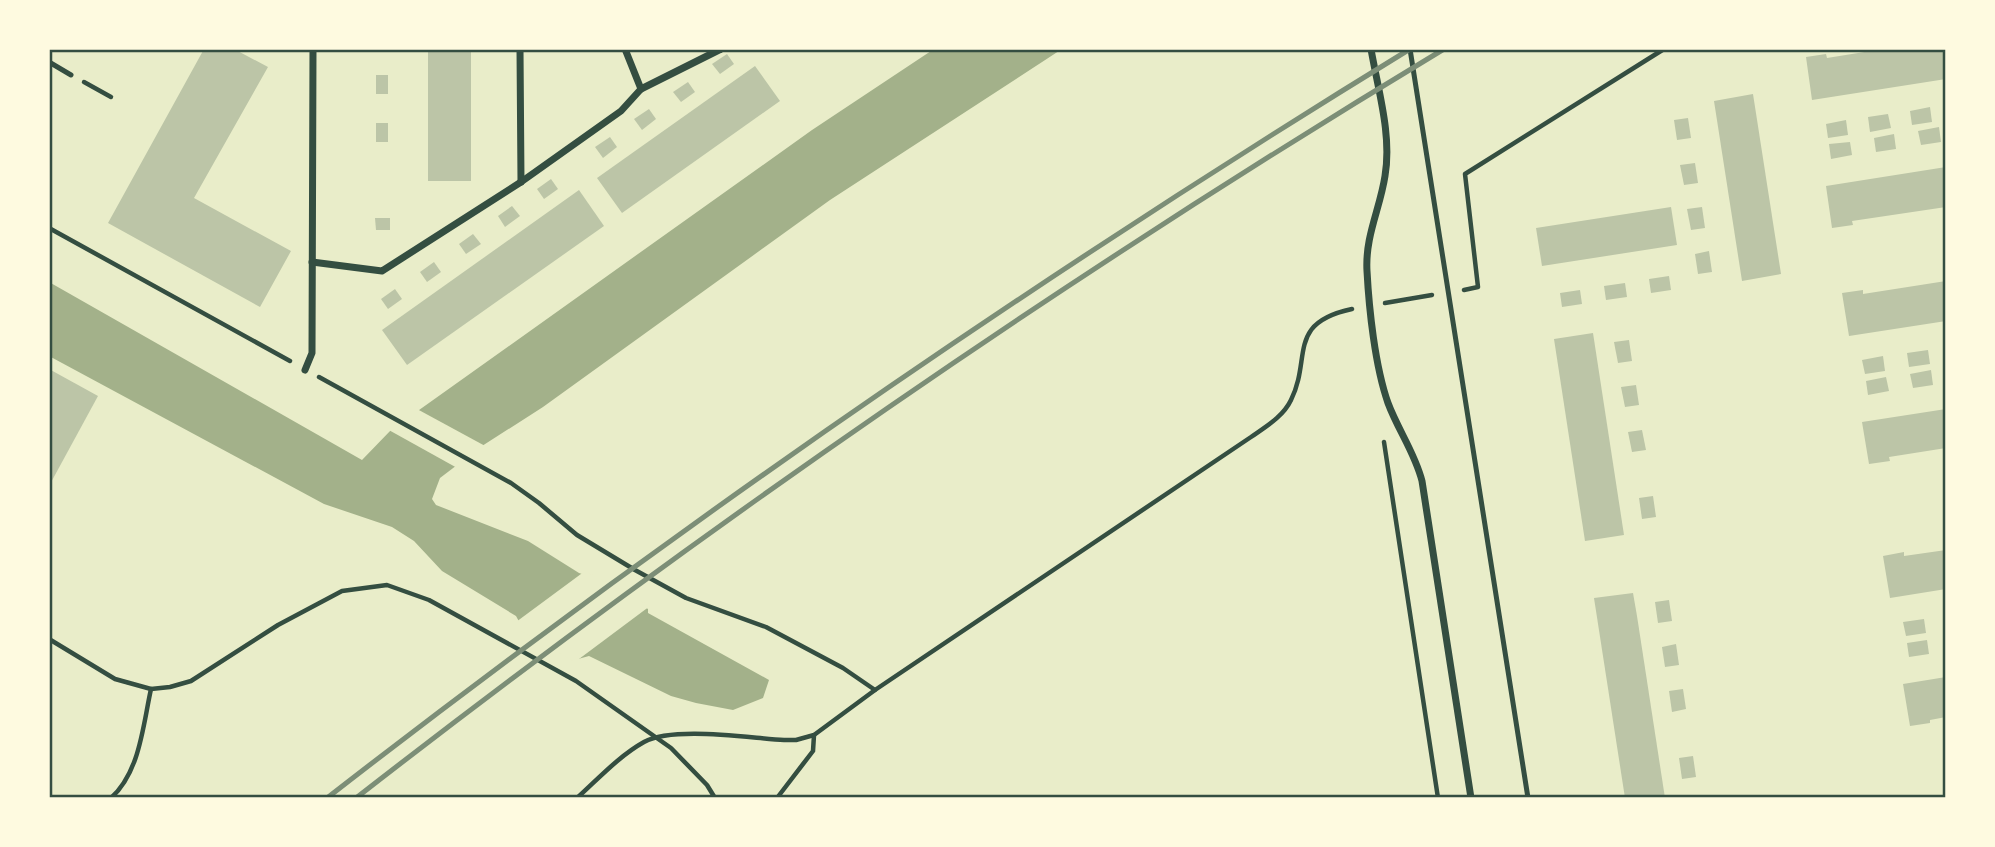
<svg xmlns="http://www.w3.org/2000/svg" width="1995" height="847" viewBox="0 0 1995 847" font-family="Arial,sans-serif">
	<rect width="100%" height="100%" fill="#e9edc9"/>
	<!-- water -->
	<polygon fill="#a3b18a" points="934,49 1062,49 830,200 543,407 482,446 440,478 432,499 436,505 528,541 579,573 588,576 643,606 648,609 648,613 769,680 763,698 733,710 696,703 671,696 589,656 578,659 522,627 516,616 442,571 414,541 392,527 324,504 49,356 49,282 362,460 391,430 812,130"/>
	<!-- pier -->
	<g fill="#e9edc9">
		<polygon points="417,409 487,447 459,469 387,429"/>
		<polygon points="585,571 650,606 575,662 520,630 516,622"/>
	</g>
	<!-- building -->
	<g fill="#bcc5a7">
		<polygon points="204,49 234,49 268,67 194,198 291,251 260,307 108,223"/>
		<rect x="428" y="49" width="43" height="132"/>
		<polygon points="1883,49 1946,49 1946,79 1812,100 1806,57 1826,54 1827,58"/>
		<polygon points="727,54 734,64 720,74 712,64"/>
		<polygon points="755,66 780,101 622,213 597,178"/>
		<rect x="376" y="75" width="12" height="19"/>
		<polygon points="688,82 695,92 681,102 673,92"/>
		<polygon points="1753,94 1781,274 1742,281 1714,101"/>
		<polygon points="1930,107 1932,122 1912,125 1910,111"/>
		<polygon points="649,109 656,119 642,130 634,119"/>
		<polygon points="1888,114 1891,128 1870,132 1868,117"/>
		<polygon points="1688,118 1691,138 1677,140 1674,120"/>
		<polygon points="1846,120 1848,135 1828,138 1826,124"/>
		<rect x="376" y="123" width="12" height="19"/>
		<polygon points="1939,127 1941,142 1921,145 1918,131"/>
		<polygon points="1894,134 1896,149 1876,152 1874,138"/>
		<polygon points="610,137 617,147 603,158 595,147"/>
		<polygon points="1850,142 1852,155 1831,159 1829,144"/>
		<polygon points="1695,163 1698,183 1684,185 1680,165"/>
		<polygon points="1946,167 1946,207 1852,221 1853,225 1832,228 1826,186"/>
		<polygon points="551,179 558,189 544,199 537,189"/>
		<polygon points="579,190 604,226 407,365 382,330"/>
		<polygon points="512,206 520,216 505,227 498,216"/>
		<polygon points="1671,207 1677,245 1542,266 1536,228"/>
		<polygon points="1702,207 1705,228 1691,230 1687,209"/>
		<polygon points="375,218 390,218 390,230 376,230"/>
		<polygon points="473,234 481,244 466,254 459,244"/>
		<polygon points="1709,251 1712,272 1698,274 1695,254"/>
		<polygon points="434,262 441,272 427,282 420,272"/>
		<polygon points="1669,276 1671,290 1651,293 1649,279"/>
		<polygon points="1946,281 1946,321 1849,336 1842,293 1863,290 1863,294"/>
		<polygon points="1625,283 1627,297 1606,300 1604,286"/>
		<polygon points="395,289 402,299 388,309 381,299"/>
		<polygon points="1580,290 1582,304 1562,307 1560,293"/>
		<polygon points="1593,333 1624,535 1585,541 1554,339"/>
		<polygon points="1629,340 1632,361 1618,363 1614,342"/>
		<polygon points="1928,350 1930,364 1909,367 1907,353"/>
		<polygon points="1883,356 1885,371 1865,374 1862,360"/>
		<polygon points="49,369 98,396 49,486"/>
		<polygon points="1931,370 1933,385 1913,388 1910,374"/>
		<polygon points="1886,377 1889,391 1868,395 1866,381"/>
		<polygon points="1636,385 1639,405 1625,407 1621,387"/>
		<polygon points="1946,409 1946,448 1889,457 1890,461 1869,464 1862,422"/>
		<polygon points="1642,430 1646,450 1632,452 1628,432"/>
		<polygon points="1653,496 1656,517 1642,519 1639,498"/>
		<polygon points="1946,550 1946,589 1890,598 1883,556 1904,552 1904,556"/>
		<polygon points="1633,593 1637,616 1665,798 1625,798 1594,598"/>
		<polygon points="1669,600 1672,621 1658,623 1655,602"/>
		<polygon points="1924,619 1926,633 1906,636 1903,622"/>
		<polygon points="1927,640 1929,654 1909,657 1907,643"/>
		<polygon points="1676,644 1679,665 1665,667 1662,647"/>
		<polygon points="1946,677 1946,717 1930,720 1930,723 1910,726 1903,684"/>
		<polygon points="1683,689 1686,709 1672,712 1669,691"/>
		<polygon points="1693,756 1696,777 1682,779 1679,758"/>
	</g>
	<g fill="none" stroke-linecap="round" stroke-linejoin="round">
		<!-- path -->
		<g stroke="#344e41" stroke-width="4.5">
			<polyline points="84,82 111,97"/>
			<polyline points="49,228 290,361"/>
			<polyline points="1464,290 1478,287 1465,174 1664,49"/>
			<polyline points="1385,303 1432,295"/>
			<polyline points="319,377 511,483 539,503 577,535 635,570 686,598 766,627 843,668 875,690"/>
			<polyline points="1384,442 1438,798"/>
			<polyline points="49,639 115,679 151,689 170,687 191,681 278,625 342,591 387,585 429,600 576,681 671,748 707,785 715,798"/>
			<path d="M111,798C140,772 143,725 151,689"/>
			<path d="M577,798C598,779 619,756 644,742C674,726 748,738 784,740H796L814,735L875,690L1251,437C1265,427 1283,417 1291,400C1312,358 1286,323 1352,309"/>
			<polyline points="777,798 813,751 814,735"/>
		</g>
		<!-- service -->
		<g stroke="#344e41" stroke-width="5">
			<polyline points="1410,49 1528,798"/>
			<polyline points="49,62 71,75"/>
		</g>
		<!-- minor -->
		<g stroke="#344e41" stroke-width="7">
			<polyline points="520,49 521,182"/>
			<path d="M1371,49C1378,90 1392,135 1385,176C1380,209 1365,236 1367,271C1369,309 1375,366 1388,403C1398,430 1415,453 1422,481L1471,798"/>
			<polyline points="641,89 721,49"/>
			<polyline points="312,262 382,271 521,182 621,111 641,89 625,49"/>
			<polyline points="305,370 312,353 313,49"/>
		</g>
		<!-- rail -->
		<g stroke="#7c8e77" stroke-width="5">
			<path d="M327,798C674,528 1035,279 1410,49"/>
			<path d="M356,798C704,527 1067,276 1444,49"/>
		</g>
	</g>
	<!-- border -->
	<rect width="1995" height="847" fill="none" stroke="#fefae0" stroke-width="102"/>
	<rect x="51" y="51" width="1893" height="745" fill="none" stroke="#344e41" stroke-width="2.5"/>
</svg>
